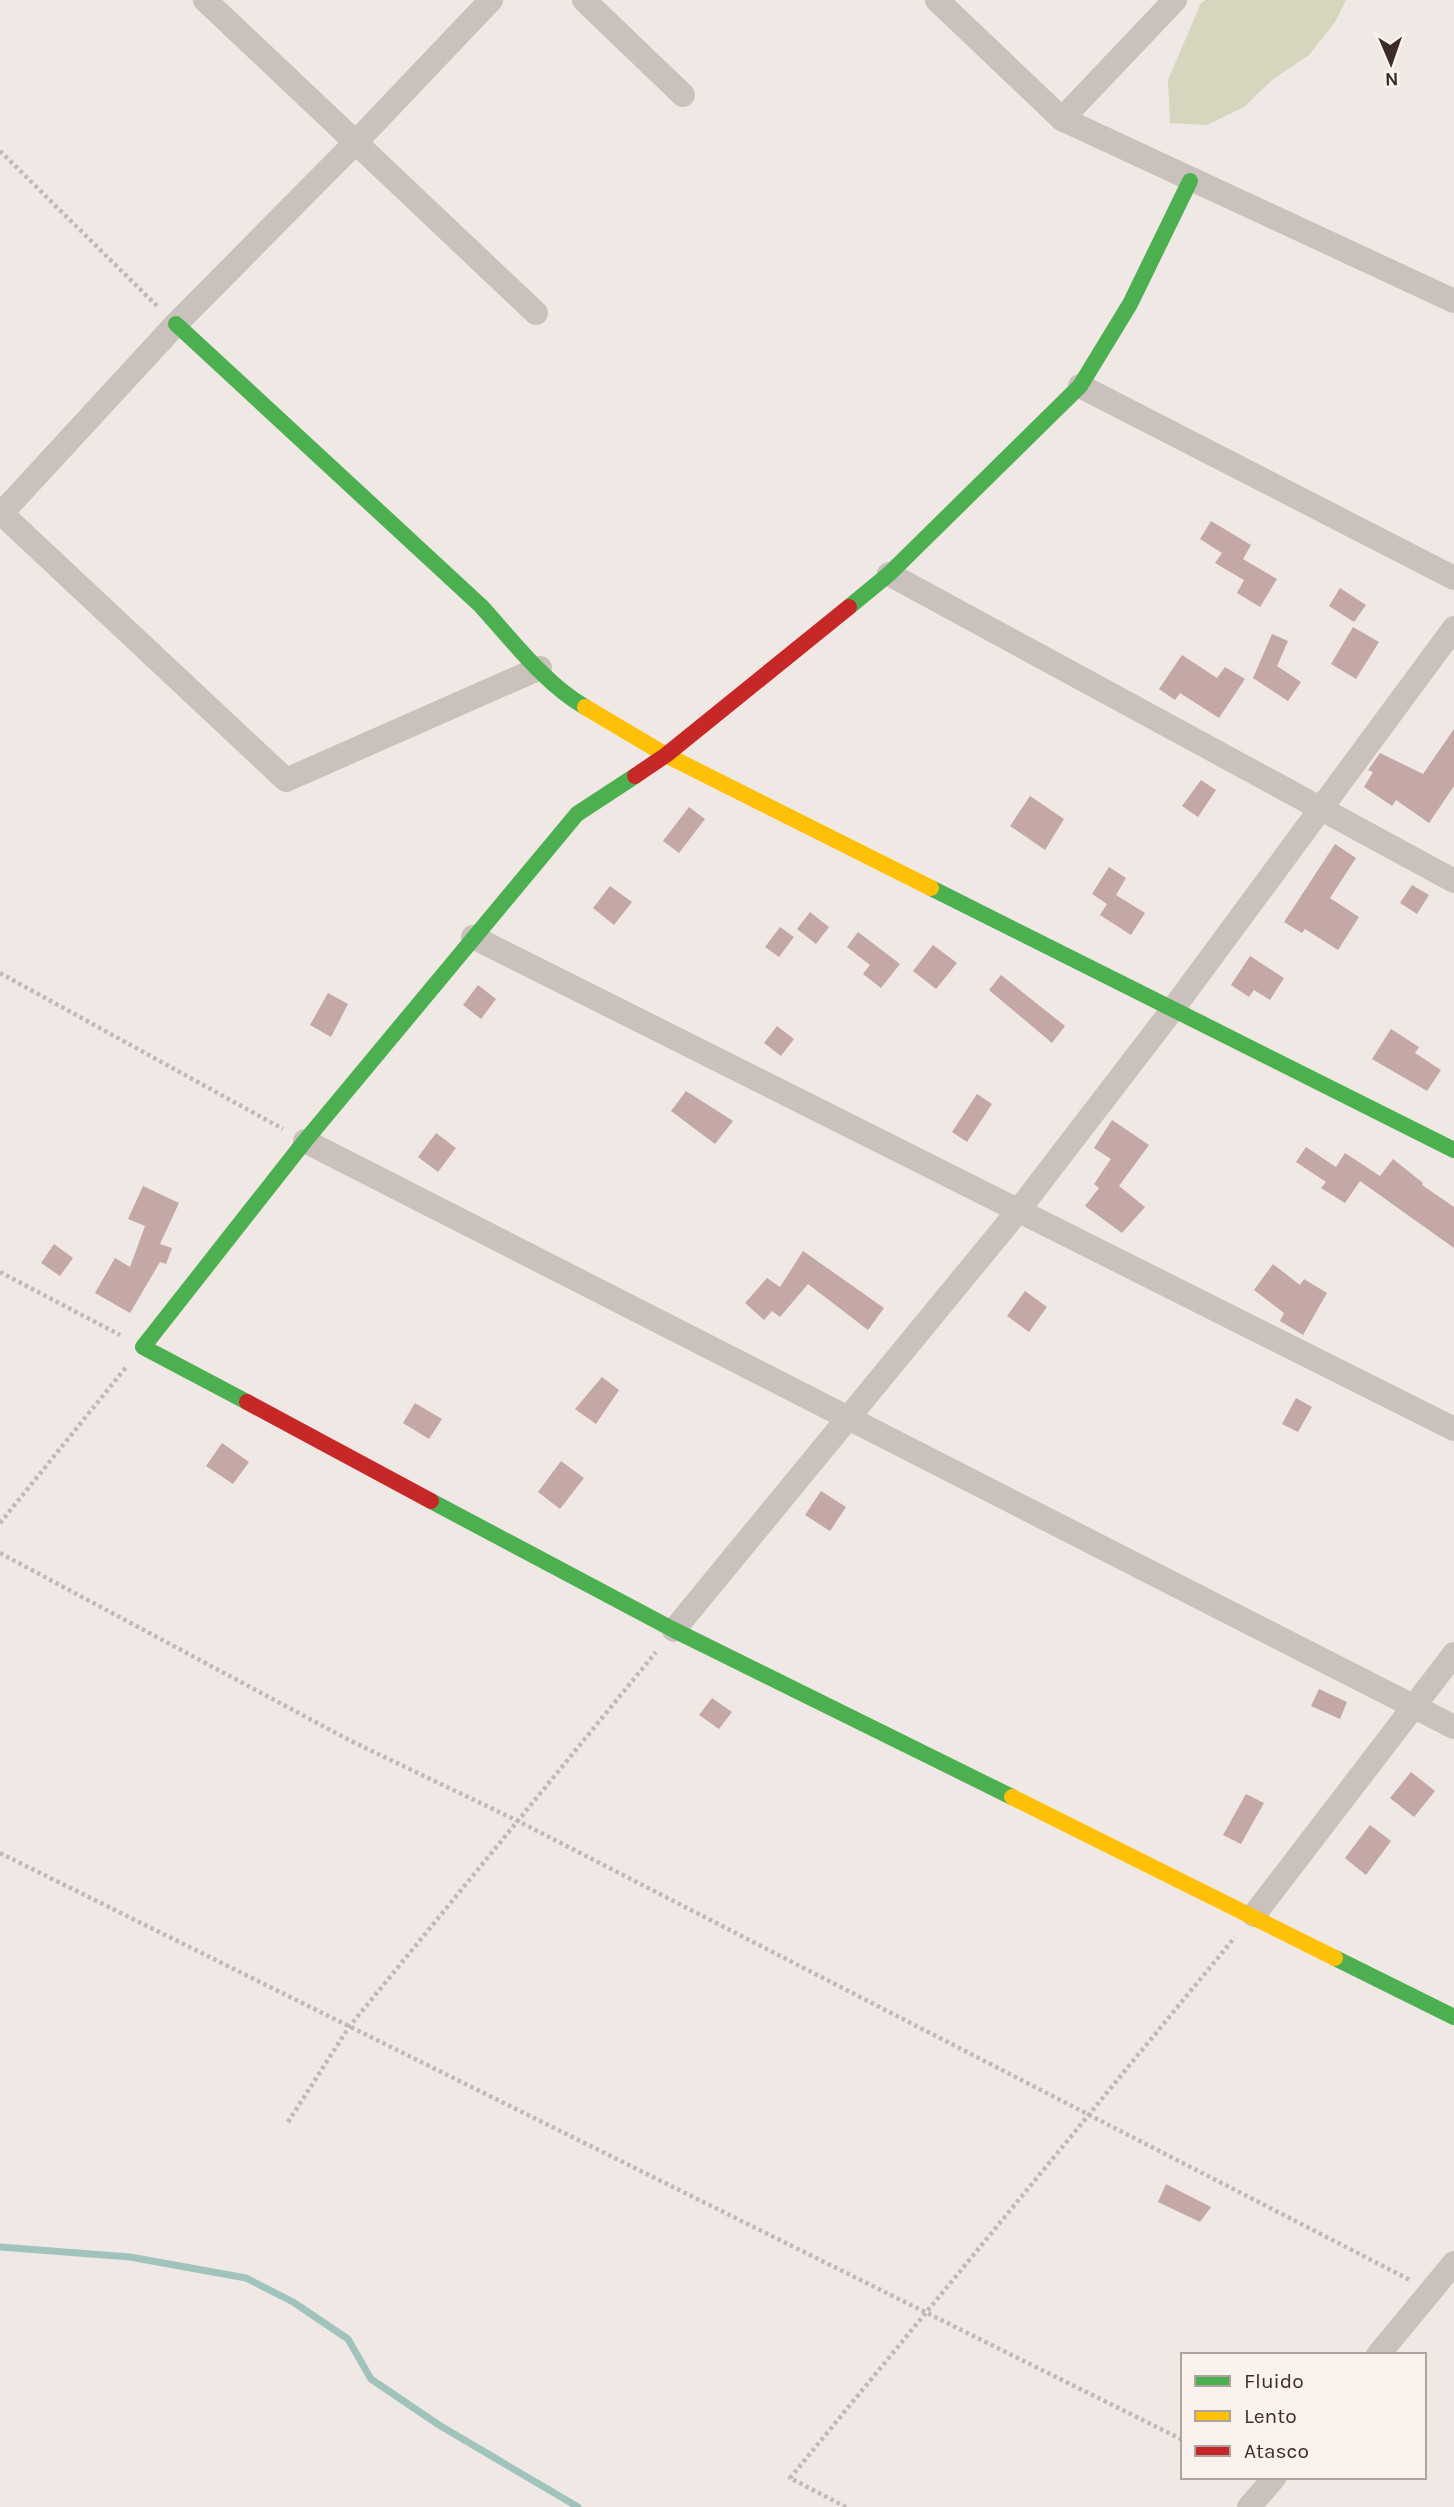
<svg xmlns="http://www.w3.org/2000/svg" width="1454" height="2507" viewBox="0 0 1454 2507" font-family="Karla,sans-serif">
	<rect width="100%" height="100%" fill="#f0e8e4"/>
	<!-- green -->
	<polygon fill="#d6d5be" points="1206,0 1346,0 1335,22 1309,55 1272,80 1244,107 1207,125 1170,123 1168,80 1201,3"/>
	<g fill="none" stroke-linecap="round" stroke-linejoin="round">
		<!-- stream -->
		<polyline stroke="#a0c3bb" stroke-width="7" points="0,2247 130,2257 246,2278 293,2302 348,2339 371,2379 439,2425 578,2507"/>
	</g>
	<!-- building -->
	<g fill="#c4a8a5">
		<polygon points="1211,521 1251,545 1243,559 1277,579 1260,607 1237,593 1244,580 1215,563 1222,553 1200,539"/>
		<polygon points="1340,588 1366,605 1354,622 1329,606"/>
		<polygon points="1353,627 1379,642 1356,679 1331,664"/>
		<polygon points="1272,634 1288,641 1277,666 1301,682 1288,701 1253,678"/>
		<polygon points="1182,655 1217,678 1225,667 1245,679 1219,718 1180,693 1175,700 1159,689"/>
		<polygon points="1454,729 1454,786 1429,823 1396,800 1392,806 1364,787 1373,772 1368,770 1380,753 1423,774"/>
		<polygon points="1201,780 1216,790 1198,817 1182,806"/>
		<polygon points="1030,796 1064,819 1045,850 1010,826"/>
		<polygon points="689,807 705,819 679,853 663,841"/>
		<polygon points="1335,844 1356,858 1330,898 1359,917 1338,950 1305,929 1302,933 1284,922"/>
		<polygon points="1109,867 1126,878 1116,895 1145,913 1131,935 1100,915 1107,904 1092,894"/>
		<polygon points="1412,885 1429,895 1417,914 1400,903"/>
		<polygon points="610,886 632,902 614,925 593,908"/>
		<polygon points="810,912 829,927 816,944 797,929"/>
		<polygon points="780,927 794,937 779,957 765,947"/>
		<polygon points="858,932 900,964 881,988 863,974 870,965 847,947"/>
		<polygon points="933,945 957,963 936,989 913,971"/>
		<polygon points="1250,956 1284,978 1270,1000 1254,990 1249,997 1231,985"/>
		<polygon points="1001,975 1065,1026 1052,1043 989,990"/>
		<polygon points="478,985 496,999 481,1019 463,1005"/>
		<polygon points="328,993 348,1004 331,1037 310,1025"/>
		<polygon points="777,1026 794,1039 781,1056 764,1043"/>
		<polygon points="1391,1029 1419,1047 1415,1053 1441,1070 1427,1091 1372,1059"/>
		<polygon points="686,1091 733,1121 715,1144 671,1111"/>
		<polygon points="977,1094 992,1104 967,1142 952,1132"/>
		<polygon points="1112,1120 1149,1145 1119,1186 1145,1207 1122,1233 1085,1206 1099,1188 1094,1184 1111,1159 1094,1148"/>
		<polygon points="436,1133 456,1148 438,1172 418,1157"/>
		<polygon points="1306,1147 1336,1167 1345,1153 1380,1176 1393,1159 1423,1183 1422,1185 1454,1207 1454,1248 1360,1181 1345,1203 1321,1188 1326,1182 1296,1162"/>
		<polygon points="143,1186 179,1203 160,1244 172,1248 166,1264 160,1262 130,1313 95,1293 115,1258 130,1267 145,1226 128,1219"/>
		<polygon points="54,1244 73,1258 60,1276 41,1263"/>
		<polygon points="803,1251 884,1308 868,1330 808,1284 780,1317 772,1311 764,1320 745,1303 767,1278 780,1287"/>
		<polygon points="1273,1264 1300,1285 1304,1279 1327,1293 1303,1335 1280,1321 1284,1313 1254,1290"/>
		<polygon points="1025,1291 1047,1307 1029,1332 1007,1316"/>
		<polygon points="602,1377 619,1390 596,1424 575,1409"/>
		<polygon points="1296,1398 1312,1407 1298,1432 1282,1424"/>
		<polygon points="415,1403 442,1419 429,1439 403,1423"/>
		<polygon points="222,1443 249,1462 233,1484 206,1466"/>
		<polygon points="561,1461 584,1478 560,1509 538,1492"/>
		<polygon points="821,1491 846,1507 830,1531 805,1515"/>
		<polygon points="1319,1689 1347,1702 1340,1719 1311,1706"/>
		<polygon points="712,1698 732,1712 719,1729 699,1715"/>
		<polygon points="1411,1772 1435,1791 1414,1817 1390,1798"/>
		<polygon points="1246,1794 1264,1803 1241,1844 1223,1835"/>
		<polygon points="1370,1825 1391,1841 1366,1875 1345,1858"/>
		<polygon points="1166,2184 1211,2207 1200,2222 1158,2202"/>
	</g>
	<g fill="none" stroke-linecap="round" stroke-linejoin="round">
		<!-- path -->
		<g stroke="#c2b9b6" stroke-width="4.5" stroke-dasharray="3.5 3.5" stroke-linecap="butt">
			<polyline points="0,151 157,306"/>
			<polyline points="0,973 283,1129"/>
			<polyline points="0,1272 120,1335"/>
			<polyline points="0,1523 127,1366"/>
			<polyline points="0,1553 351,1741 518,1821 1412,2281"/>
			<polyline points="0,1853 1183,2440"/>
			<polyline points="288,2122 349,2027 656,1652"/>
			<polyline points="846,2507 790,2478 1235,1937"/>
		</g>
		<!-- street -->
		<g stroke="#cac1bd" stroke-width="24">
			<polyline points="205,0 536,313"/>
			<polyline points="584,0 683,95"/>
			<polyline points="937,0 1062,119 1454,301"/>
			<polyline points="1062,119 1175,0"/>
			<polyline points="1080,386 1454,578"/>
			<polyline points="0,512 286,780 540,668"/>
			<polyline points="0,515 176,324 357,141 491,0"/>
			<polyline points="889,574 1454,881"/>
			<polyline points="473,937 1454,1429"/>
			<polyline points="305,1141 1454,1727"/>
			<polyline points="674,1630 1018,1211 1173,1009 1454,628"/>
			<polyline points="1254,1915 1454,1654"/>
			<polyline points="1378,2355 1454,2263"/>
			<polyline points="1249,2507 1275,2477"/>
		</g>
		<!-- fast -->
		<g stroke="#4caf50" stroke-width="16">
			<path d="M176,324L481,606C512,640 545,684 585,707"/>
			<polyline points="849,607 889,574 1080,386 1130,304 1190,181"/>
			<polyline points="931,888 1454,1150"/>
			<polyline points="247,1402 143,1347 305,1141 577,814 635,776"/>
			<polyline points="431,1501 674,1630 1012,1797"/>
			<polyline points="1335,1958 1454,2017"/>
		</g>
		<!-- slow -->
		<g stroke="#ffc107" stroke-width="16">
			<polyline points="585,707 666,755 931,888"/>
			<polyline points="1012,1797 1335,1958"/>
		</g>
		<!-- jam -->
		<g stroke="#c62828" stroke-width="16">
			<polyline points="635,776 666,755 849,607"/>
			<polyline points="247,1402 431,1501"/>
		</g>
	</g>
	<!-- legend -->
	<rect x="1181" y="2353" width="245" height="126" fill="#fbf2ed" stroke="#aea39f" stroke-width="2"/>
	<rect x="1195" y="2376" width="35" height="10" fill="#4caf50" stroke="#aea39f" stroke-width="2"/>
	<text x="1244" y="2388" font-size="21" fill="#3b2c2a">Fluido</text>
	<rect x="1195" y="2411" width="35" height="10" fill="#ffc107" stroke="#aea39f" stroke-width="2"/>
	<text x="1244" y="2423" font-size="21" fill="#3b2c2a">Lento</text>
	<rect x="1195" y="2446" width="35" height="10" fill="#c62828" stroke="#aea39f" stroke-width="2"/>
	<text x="1244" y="2458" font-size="21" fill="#3b2c2a">Atasco</text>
	<!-- north arrow -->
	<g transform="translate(1391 63) rotate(178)" stroke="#fbf2ed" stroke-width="5" paint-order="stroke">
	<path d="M0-5L12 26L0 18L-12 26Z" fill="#3b2c2a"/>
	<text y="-10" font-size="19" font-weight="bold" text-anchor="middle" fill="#3b2c2a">N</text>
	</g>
</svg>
